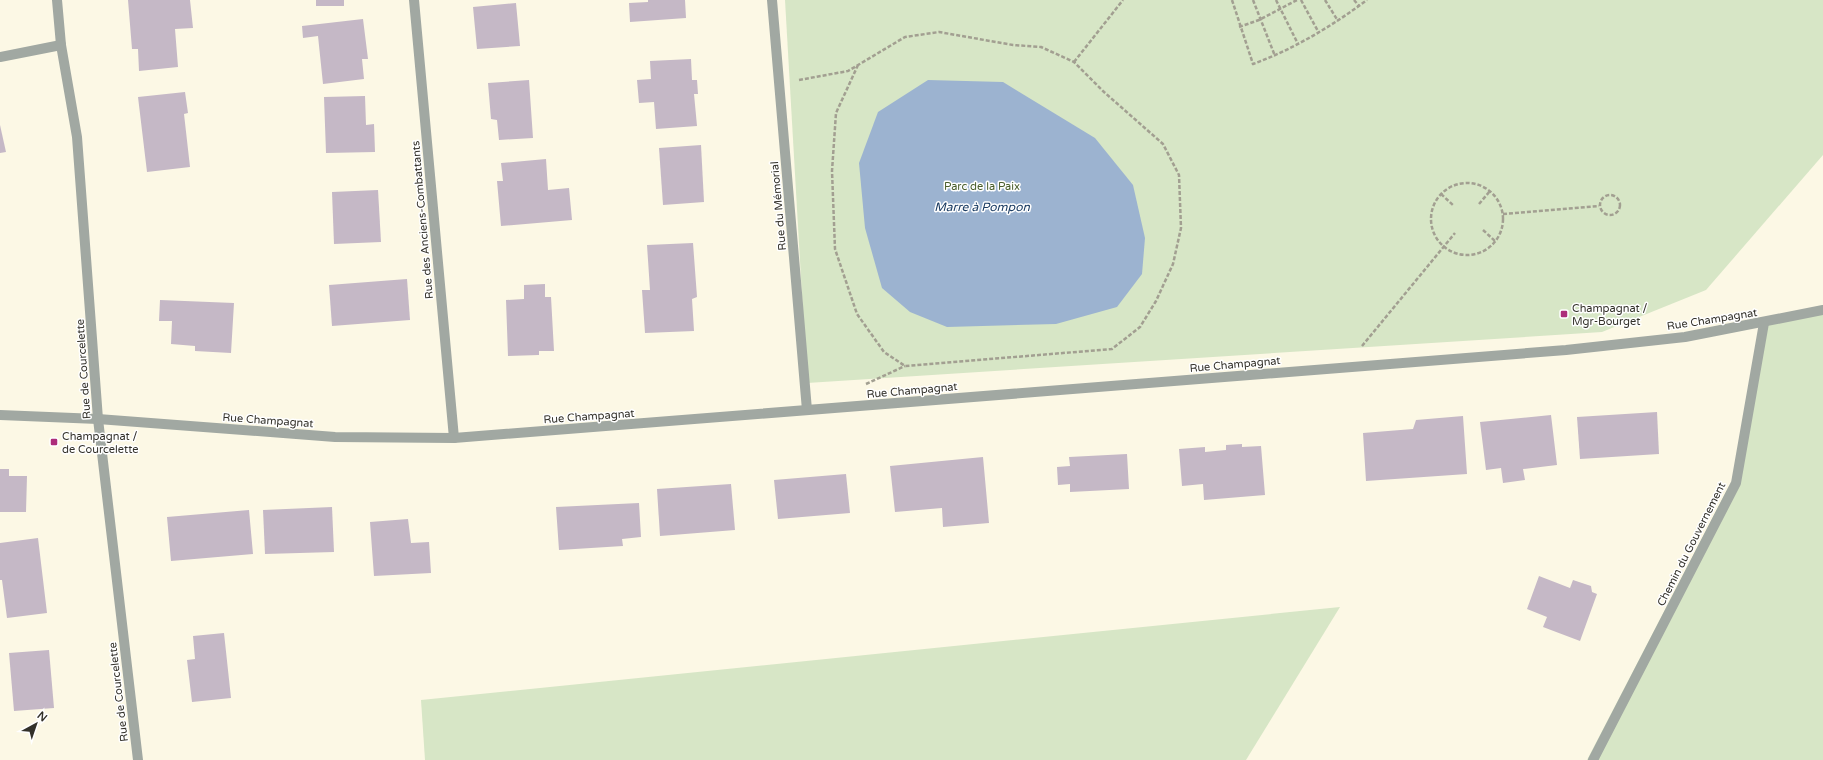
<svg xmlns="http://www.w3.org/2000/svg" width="1823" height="760" viewBox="0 0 1823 760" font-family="'Varela Round',sans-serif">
	<rect width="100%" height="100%" fill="#fcf8e5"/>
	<!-- green -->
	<g fill="#d7e6c6">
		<polygon points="785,0 1823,0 1823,155 1706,290 1602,332 807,383"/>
		<polygon points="1823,310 1823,760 1587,760 1727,490 1732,491 1764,323"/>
		<polygon points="1340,607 1246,760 425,760 421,700"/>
	</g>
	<!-- water -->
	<polygon fill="#9cb3d0" points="928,80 1003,82 1095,138 1133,185 1145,238 1142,274 1117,307 1056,324 947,327 910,312 882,288 865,228 859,163 878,112"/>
	<!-- building -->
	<g fill="#c5b8c6">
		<polygon points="128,0 190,0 193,28 175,29 178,67 139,71 138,49 132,49"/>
		<rect x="316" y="0" width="28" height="6"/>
		<polygon points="648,0 685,0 686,18 630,22 629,3 648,2"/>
		<polygon points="516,3 520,46 477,49 473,7"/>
		<polygon points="363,19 368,59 362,59 364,79 323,84 318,36 303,38 302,26"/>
		<polygon points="691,59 692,80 697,80 698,94 694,94 697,126 656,129 654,102 639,103 637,80 651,79 650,61"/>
		<polygon points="529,80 533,138 499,140 497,120 491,119 488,83"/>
		<polygon points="185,92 188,113 184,114 190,167 147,172 138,97"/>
		<polygon points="365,96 366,125 374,124 375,152 326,153 324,97"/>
		<polygon points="0,125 6,152 0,153"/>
		<polygon points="701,145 704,202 663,205 659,148"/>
		<polygon points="546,159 548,190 569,188 572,220 501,226 497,181 503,181 501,163"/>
		<polygon points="378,190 381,242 334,244 332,192"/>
		<polygon points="693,243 697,297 692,299 694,331 645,333 642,290 650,290 647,245"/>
		<polygon points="407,279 410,320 332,326 329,285"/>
		<polygon points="545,284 545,297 551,297 554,351 539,351 539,355 508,356 506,300 524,299 524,285"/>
		<polygon points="160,300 234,303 231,353 195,351 195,346 171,344 172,321 159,321"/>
		<polygon points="1657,412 1659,454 1580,459 1577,417"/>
		<polygon points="1551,415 1557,465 1523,469 1525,480 1503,483 1501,468 1486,470 1480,422"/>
		<polygon points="1463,416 1467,474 1366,481 1363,433 1413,429 1416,420"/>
		<polygon points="1242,444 1242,447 1261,446 1265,495 1204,500 1203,484 1182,486 1179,449 1205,447 1205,452 1226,450 1226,445"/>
		<polygon points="1127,454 1129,489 1070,492 1070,484 1058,485 1057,467 1070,466 1069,457"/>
		<polygon points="983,457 989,523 943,527 942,508 895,512 890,466"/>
		<polygon points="0,469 9,469 9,476 27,476 26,512 0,512"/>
		<polygon points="846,474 850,513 778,519 774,480"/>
		<polygon points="731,484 735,530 660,536 657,489"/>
		<polygon points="639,503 641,537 622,539 623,546 559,550 556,507"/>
		<polygon points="332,507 334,552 265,554 263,510"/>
		<polygon points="249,510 253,554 171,561 167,517"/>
		<polygon points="408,519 411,543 429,542 431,573 374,576 370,522"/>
		<polygon points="38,538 47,613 7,618 2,580 0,580 0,543"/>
		<polygon points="1539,576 1570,588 1573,580 1591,586 1592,592 1597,594 1580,641 1543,627 1547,617 1527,609"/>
		<polygon points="224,633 231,698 192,702 187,660 195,659 193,636"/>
		<polygon points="49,650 54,708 14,711 9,653"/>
	</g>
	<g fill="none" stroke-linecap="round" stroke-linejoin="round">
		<!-- path -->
		<g stroke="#a29f91" stroke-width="2.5" stroke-dasharray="4 2" stroke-linecap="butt">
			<path d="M1232,0L1253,64C1294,49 1332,26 1367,0"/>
			<polyline points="1253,0 1275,56"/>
			<polyline points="1276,0 1298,44"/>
			<polyline points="1301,0 1319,33"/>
			<polyline points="1325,0 1338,21"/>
			<polyline points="1354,0 1359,6"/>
			<polyline points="1239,27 1259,20 1297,0"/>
			<polyline points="1074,62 1123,0"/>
			<polyline points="799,80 848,71 905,37 939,32 1013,45 1041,47 1074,62 1104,92 1163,144 1179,175 1181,228 1173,264 1156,301 1140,327 1112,349 905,366 884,352 857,314 835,249 832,171 836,113 858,65"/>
			<circle cx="1467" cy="219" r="36"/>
			<polyline points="1441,194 1453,205"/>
			<circle cx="1610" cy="205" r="10"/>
			<polyline points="1479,204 1490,191"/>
			<polyline points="1503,214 1599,206"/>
			<polyline points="1483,230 1495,241"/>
			<polyline points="1362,346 1455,233"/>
			<polyline points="866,384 905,366"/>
		</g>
		<!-- minor -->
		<g stroke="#a1a8a2" stroke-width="10">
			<polyline points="57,0 61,45 77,137 98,419 138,760"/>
			<polyline points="414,0 454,438"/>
			<polyline points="772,0 807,410"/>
			<polyline points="0,57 61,45"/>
			<polyline points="0,415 98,419 335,437 454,438 1566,350 1685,337 1823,310"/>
			<polyline points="1593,760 1736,483 1764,323"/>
		</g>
	</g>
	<!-- markers -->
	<g fill="#ad2d7a" stroke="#fff" stroke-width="1.5">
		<rect x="1560" y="310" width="8" height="8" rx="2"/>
		<rect x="50" y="438" width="8" height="8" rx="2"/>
	</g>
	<g text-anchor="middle" stroke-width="3" stroke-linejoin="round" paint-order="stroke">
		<!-- park labels -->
		<g font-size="11" fill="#495e2c" stroke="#fff">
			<text x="982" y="190">Parc de la Paix</text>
		</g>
		<!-- street labels -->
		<g font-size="11" fill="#33312a" stroke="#fff">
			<text transform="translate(778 206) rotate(-95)" y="4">Rue du Mémorial</text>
			<text transform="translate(422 220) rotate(-95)" y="4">Rue des Anciens-Combattants</text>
			<text transform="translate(1712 319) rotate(-9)" y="4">Rue Champagnat</text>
			<text transform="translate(1235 364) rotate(-5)" y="4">Rue Champagnat</text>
			<text transform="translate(83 369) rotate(-94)" y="4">Rue de Courcelette</text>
			<text transform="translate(912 390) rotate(-5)" y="4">Rue Champagnat</text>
			<text transform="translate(589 416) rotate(-4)" y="4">Rue Champagnat</text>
			<text transform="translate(268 420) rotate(4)" y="4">Rue Champagnat</text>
			<text transform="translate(1691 544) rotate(-63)" y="4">Chemin du Gouvernement</text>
			<text transform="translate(118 692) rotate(-97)" y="4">Rue de Courcelette</text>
		</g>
		<!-- poi labels -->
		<g font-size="11" fill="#33312a" stroke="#fff" text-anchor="start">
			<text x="1572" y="312">Champagnat /<tspan x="1572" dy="13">Mgr-Bourget</tspan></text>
			<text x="62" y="440">Champagnat /<tspan x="62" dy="13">de Courcelette</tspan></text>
		</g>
		<!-- water labels -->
		<g font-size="12" font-style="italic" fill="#193a61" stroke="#fff">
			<text x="982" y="211">Marre à Pompon</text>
		</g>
	</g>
	<!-- north arrow -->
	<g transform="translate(36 724) rotate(40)" stroke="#ffffff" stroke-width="3" paint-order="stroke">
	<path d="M0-3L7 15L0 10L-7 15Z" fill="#33312a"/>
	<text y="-6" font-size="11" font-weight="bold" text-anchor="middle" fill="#33312a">N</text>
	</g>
</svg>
